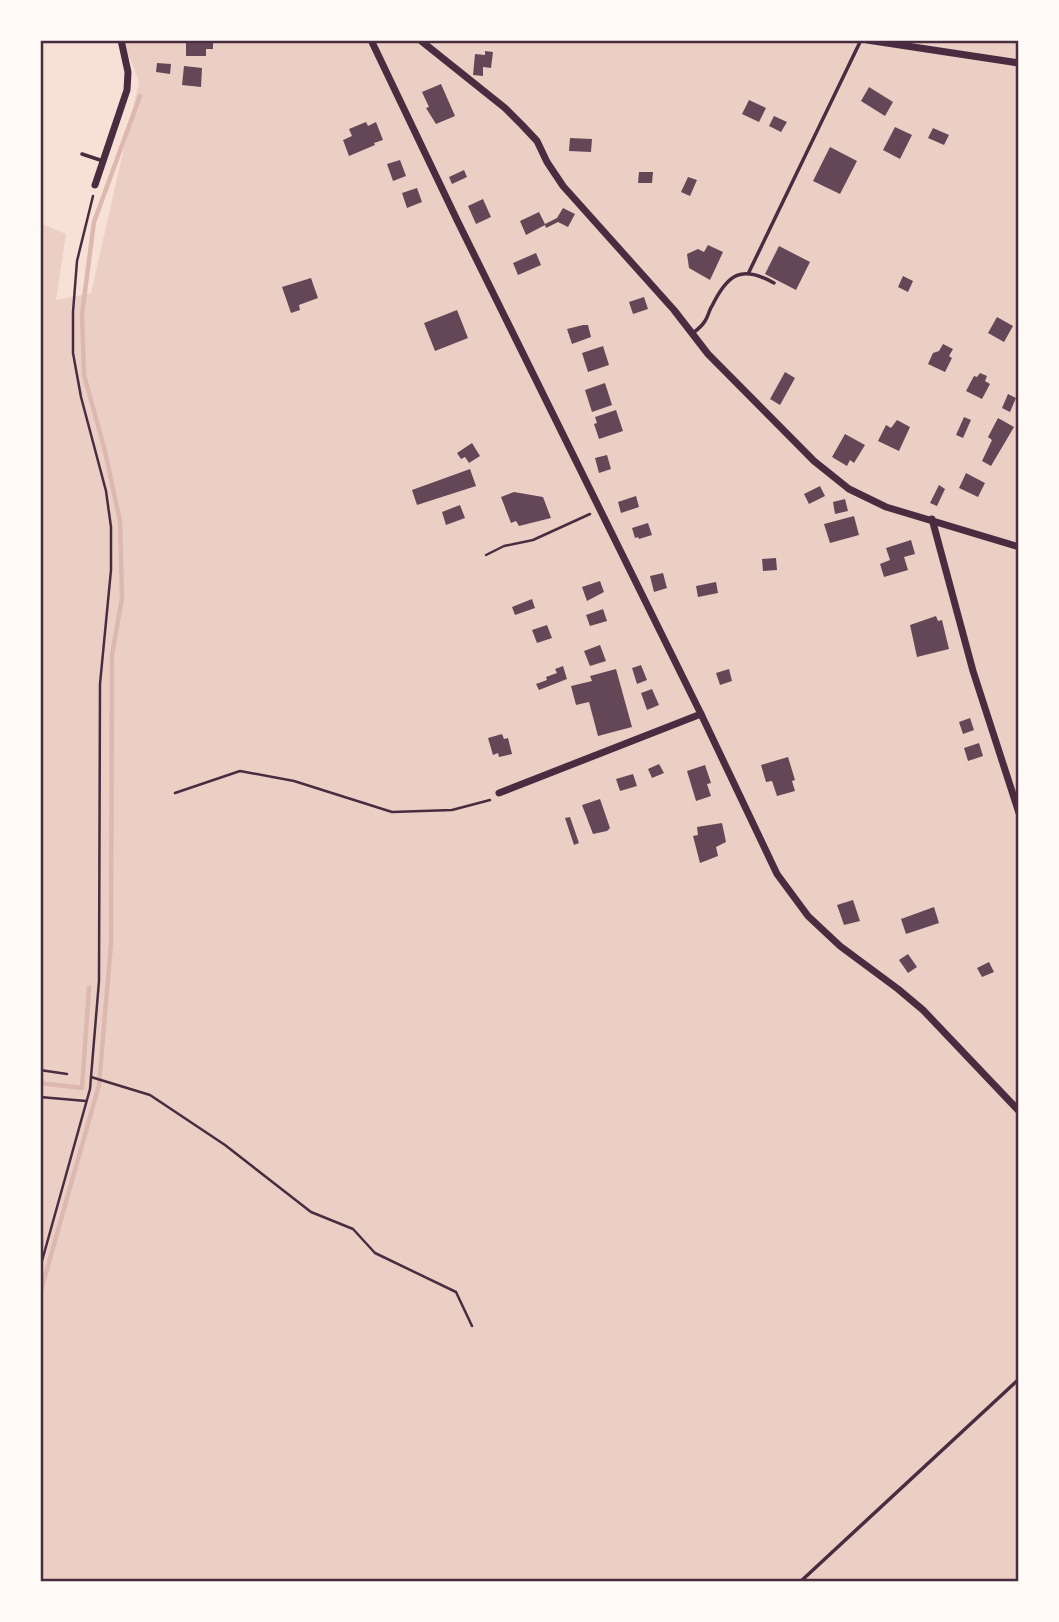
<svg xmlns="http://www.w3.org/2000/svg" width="1059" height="1622" viewBox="0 0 1059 1622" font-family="'DM Sans',sans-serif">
	<rect width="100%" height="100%" fill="#f7e1d7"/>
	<!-- green -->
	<polygon fill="#ebcfc5" points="123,40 1019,40 1019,1582 40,1582 40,223 66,234 56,300 91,293 139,82"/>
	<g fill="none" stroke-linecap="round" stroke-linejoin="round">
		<!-- stream -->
		<g stroke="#dcb8b0" stroke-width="4.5">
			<polyline points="40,1083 82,1088 89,988"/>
			<polyline points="40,1294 99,1085 111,944 112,655 122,598 120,521 104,447 84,375 82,314 94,222 140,96"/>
		</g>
	</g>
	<!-- building -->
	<g fill="#644757">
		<polygon points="186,40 213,41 213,49 206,49 206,56 186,56"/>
		<polygon points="485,51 493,52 491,68 483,67 483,76 473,75 475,54 485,55"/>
		<polygon points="157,63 171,64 170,74 156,72"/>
		<polygon points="184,66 202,68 201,87 182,85"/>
		<polygon points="441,84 455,116 436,124 426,108 429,107 422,92"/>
		<polygon points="869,87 893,102 885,116 861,101"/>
		<polygon points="749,100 766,108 759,122 742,114"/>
		<polygon points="774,116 787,122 781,132 769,126"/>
		<polygon points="366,122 368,126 376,122 383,140 374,143 375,145 349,156 343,140 352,136 349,129"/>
		<polygon points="895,127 912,135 900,159 883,150"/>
		<polygon points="933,128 949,135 944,145 928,138"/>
		<polygon points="570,138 592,139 591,152 569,151"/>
		<polygon points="830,147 857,161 840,194 813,181"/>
		<polygon points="400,160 406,176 393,181 387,164"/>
		<polygon points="464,170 467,177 452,184 449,177"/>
		<polygon points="639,172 653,172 652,183 638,183"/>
		<polygon points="688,177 697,180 690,196 681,192"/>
		<polygon points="417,188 422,202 407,208 402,193"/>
		<polygon points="483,199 491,217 476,224 468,206"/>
		<polygon points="563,208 575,214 568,227 558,222 546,228 545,225 526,235 520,221 539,212 545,224 557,218"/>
		<polygon points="708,245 723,252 710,280 689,268 687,254 698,249 704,252"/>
		<polygon points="779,246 810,262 796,290 765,274"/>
		<polygon points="536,253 541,265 518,275 513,263"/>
		<polygon points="903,276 913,281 908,292 898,287"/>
		<polygon points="311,278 318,298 299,305 300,310 291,313 282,287"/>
		<polygon points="644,297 648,309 633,314 629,302"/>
		<polygon points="457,310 468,338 435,351 424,323"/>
		<polygon points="997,317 1013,326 1004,342 988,333"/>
		<polygon points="583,325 588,325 591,337 572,344 567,329"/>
		<polygon points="943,344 953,349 949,356 952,358 945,372 928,364 933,353 939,351"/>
		<polygon points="603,346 609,365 588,372 582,353"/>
		<polygon points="785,372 795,378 780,405 770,399"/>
		<polygon points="980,373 987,376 985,381 990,384 982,399 966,391 974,376 977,377"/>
		<polygon points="605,383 612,405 592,412 585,390"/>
		<polygon points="1008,394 1016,398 1010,412 1002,408"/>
		<polygon points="616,410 623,431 599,439 594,424 597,423 595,417"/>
		<polygon points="964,417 971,420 963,438 956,435"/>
		<polygon points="998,418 1014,427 991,466 982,461 992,440 988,437"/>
		<polygon points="897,420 910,427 899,451 878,441 886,425 891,428"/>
		<polygon points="845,434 865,445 854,463 850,460 847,466 832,457"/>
		<polygon points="472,443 480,456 469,463 465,457 461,459 457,453"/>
		<polygon points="607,455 611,469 599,473 595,458"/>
		<polygon points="470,469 476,486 417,505 412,490"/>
		<polygon points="966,473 985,483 978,497 959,488"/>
		<polygon points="939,485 945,489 937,506 930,503"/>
		<polygon points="820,486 825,496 809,504 804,494"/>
		<polygon points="514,492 543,497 551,518 519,526 516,521 511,523 501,497"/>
		<polygon points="636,496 639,507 621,513 618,502"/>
		<polygon points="845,499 848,511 835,514 833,502"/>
		<polygon points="460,505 465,518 446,525 442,512"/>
		<polygon points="854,516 859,535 830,543 824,524"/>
		<polygon points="648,523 652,535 639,539 638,537 635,538 632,528"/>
		<polygon points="911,540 915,554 904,557 908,570 884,577 880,564 890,560 886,548"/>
		<polygon points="776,558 777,570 763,571 762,559"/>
		<polygon points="663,573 667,588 654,592 650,576"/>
		<polygon points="600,581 604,592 587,601 582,587"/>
		<polygon points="716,582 718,593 698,597 696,586"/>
		<polygon points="532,599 535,608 515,615 512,607"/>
		<polygon points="603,609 607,621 590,626 586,615"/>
		<polygon points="936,616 938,621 942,620 949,649 917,657 910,625"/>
		<polygon points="547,625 552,638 537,643 532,630"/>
		<polygon points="600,645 606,661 590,666 584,651"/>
		<polygon points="641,665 647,680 637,684 632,668"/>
		<polygon points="563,666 567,679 539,690 536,684 547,680 546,677 557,673 555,669"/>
		<polygon points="616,669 632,727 598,736 589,702 576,705 571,686 592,681 590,676"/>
		<polygon points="729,669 732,681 720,685 716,673"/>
		<polygon points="652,689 659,705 647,710 641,693"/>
		<polygon points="970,718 974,730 963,734 959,722"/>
		<polygon points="502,734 504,739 508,738 512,754 499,757 498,753 493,755 488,738"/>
		<polygon points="979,743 983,756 968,761 964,748"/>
		<polygon points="788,757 795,780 792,781 795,791 777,796 772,781 766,782 761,765"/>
		<polygon points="659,764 664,773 652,778 648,769"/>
		<polygon points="705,765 711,783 707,784 711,796 696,801 687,771"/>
		<polygon points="633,774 637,786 620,791 616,779"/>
		<polygon points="600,799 610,828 607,831 593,834 582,805"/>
		<polygon points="570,817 579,843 574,845 565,818"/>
		<polygon points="722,823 726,842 716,847 718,856 700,863 693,836 698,835 697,827"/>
		<polygon points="853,900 860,921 844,925 837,905"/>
		<polygon points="934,907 939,923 906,934 901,919"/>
		<polygon points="908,954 917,967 908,973 899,960"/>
		<polygon points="989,962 994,972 982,977 977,968"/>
	</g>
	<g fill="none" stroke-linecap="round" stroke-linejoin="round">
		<!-- path -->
		<g stroke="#4a2c40" stroke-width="2.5">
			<polyline points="486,555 504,546 533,540 590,514"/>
			<polyline points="175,793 240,771 294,781 392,812 452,810 490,800"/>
			<polyline points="40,1070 67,1074"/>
			<polyline points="91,1077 150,1095 225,1145 311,1212 353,1229 375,1253 456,1292 472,1326"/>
			<polyline points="40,1097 86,1101"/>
			<polyline points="40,1268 90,1089 99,981 100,684 111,570 111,527 106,491 81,397 73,353 73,312 77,261 93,196"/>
		</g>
		<!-- service -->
		<g stroke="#4a2c40" stroke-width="3.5">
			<polyline points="82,154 103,161"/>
			<polyline points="749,272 861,40"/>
			<path d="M693,333C697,330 702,326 705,321C708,317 709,310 712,306C728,273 742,265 774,283"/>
			<polyline points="800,1582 1019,1379"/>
		</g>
		<!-- minor -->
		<g stroke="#4a2c40" stroke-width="7">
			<polyline points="371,40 457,220 701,714 777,874 808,916 840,946 898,989 923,1010 1019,1111"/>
			<polyline points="420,40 505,108 522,125 537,141 547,162 563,186 674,310 708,354 814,461 849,489 886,507 1019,547"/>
			<polyline points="867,40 1019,63"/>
			<polyline points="95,185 127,90 128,72 121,40"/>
			<polyline points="932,519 973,671 1019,813"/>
			<polyline points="499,793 701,714"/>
		</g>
	</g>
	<!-- border -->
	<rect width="1059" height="1622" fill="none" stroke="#fffaf5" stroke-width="84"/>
	<rect x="42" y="42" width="975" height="1538" fill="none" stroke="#4a2c40" stroke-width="2.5"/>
</svg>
